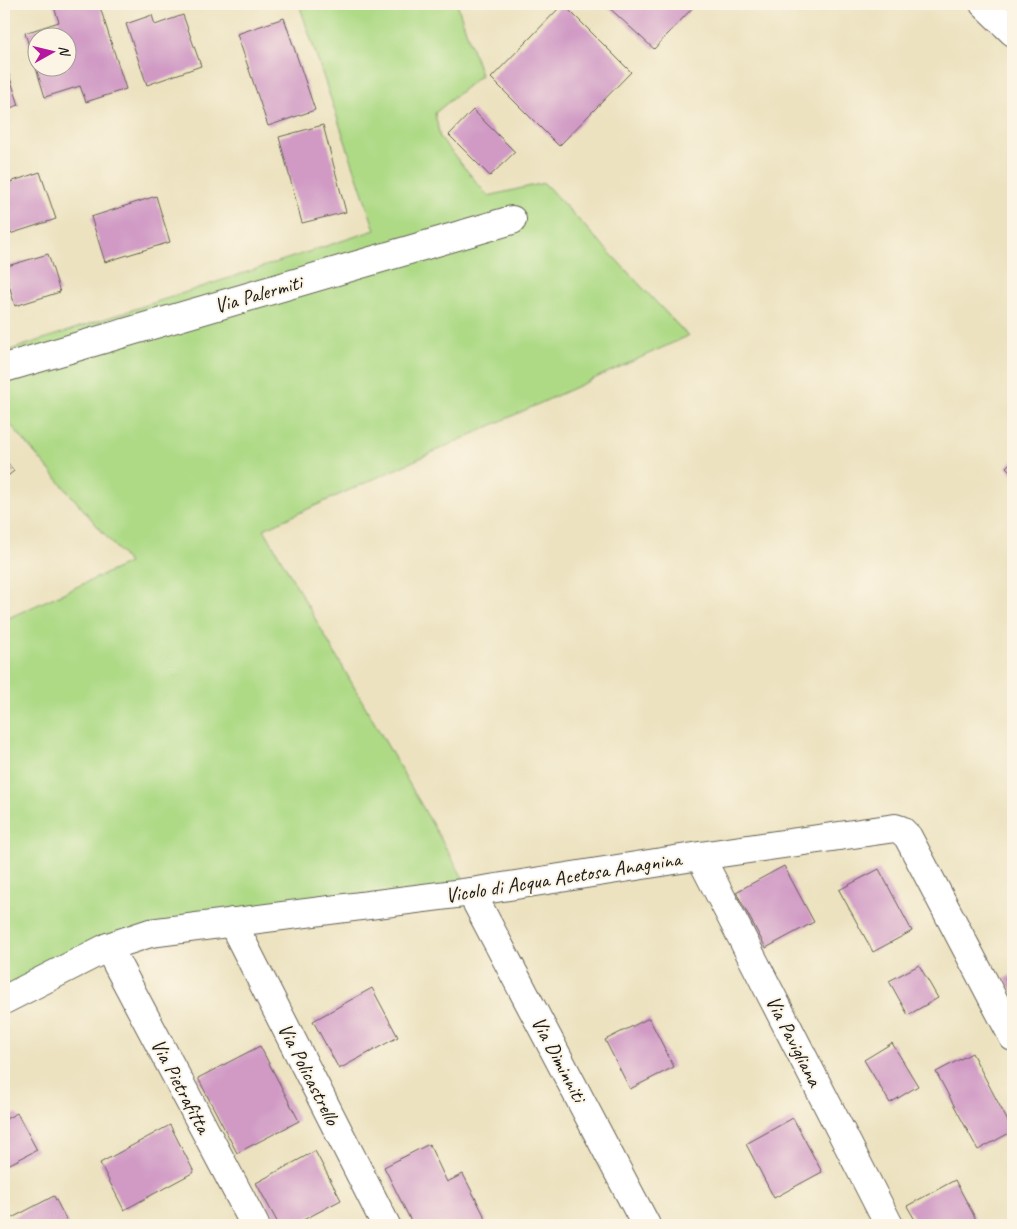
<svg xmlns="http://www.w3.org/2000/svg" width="1017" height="1229" viewBox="0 0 1017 1229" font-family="Caveat,sans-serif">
	<rect width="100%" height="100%" fill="#fcf5e5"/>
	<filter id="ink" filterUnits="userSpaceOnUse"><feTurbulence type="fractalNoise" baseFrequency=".02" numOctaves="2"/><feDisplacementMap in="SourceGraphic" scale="10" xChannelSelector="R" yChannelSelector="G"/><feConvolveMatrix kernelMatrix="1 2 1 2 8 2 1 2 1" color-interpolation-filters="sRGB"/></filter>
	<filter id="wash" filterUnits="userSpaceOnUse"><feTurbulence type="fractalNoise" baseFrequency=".0096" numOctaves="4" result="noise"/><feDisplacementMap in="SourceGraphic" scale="20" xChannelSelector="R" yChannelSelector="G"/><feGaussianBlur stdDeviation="1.12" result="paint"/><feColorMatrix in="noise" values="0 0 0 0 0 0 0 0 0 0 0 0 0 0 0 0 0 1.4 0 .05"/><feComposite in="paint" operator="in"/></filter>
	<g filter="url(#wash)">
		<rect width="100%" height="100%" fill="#ece2c0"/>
		<!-- green -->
		<polygon fill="#aeda86" stroke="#657b51" points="299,4 457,4 481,75 435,113 440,138 488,196 544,183 688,336 264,529 471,892 150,933 4,1000 4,620 129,563 4,417 4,352 375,230"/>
		<g id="blocks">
			<!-- building -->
			<g fill="#d09ac5" fill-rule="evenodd">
				<path d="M53,4H99L126,89L86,102L80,86L45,97L25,33L59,22ZM38,38H68V68H38Z"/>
				<polygon points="563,4 631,72 559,146 491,78"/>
				<polygon points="605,4 696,4 654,49"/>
				<polygon points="152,15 155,25 183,15 201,66 147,85 126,24"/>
				<polygon points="284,18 315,110 268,126 237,34"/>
				<polygon points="4,60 19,105 4,110"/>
				<polygon points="473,110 515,152 490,176 449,135"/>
				<polygon points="323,125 346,212 302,223 279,137"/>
				<polygon points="40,172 56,219 10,234 4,215 4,184"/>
				<polygon points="156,196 170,242 105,262 91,217"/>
				<polygon points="48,254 60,292 15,306 4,267"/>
				<polygon points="4,458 14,471 4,479"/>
				<polygon points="1013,460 1013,474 1006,467"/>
				<polygon points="784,866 814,922 766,948 736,892"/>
				<polygon points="879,869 912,931 873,952 839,890"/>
				<polygon points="919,965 938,998 908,1015 889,981"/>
				<polygon points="1013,974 1013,992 1005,978"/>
				<polygon points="372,988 398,1037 339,1069 313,1021"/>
				<polygon points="649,1018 674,1067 630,1089 605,1040"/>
				<polygon points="892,1043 918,1086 890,1103 864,1060"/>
				<polygon points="260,1046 299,1121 237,1153 198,1078"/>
				<polygon points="972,1053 1013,1131 978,1150 936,1072"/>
				<polygon points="17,1113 37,1150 4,1167 4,1120"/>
				<polygon points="793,1118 822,1172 774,1198 746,1144"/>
				<polygon points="170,1125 194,1172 124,1210 100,1163"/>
				<polygon points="429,1144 447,1182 463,1174 487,1221 479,1225 413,1225 384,1167"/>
				<polygon points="315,1151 341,1200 294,1225 279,1225 256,1183"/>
				<polygon points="955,1180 979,1225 918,1225 907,1206"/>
				<polygon points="54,1196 69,1225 9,1225 6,1221"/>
			</g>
		</g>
	</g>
	<g filter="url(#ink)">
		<use href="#blocks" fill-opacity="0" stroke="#656155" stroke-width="1"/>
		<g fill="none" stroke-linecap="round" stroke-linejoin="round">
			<!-- street casing -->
			<g stroke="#656155" stroke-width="30">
				<g id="street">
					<polyline points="984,4 1013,32"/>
					<polyline points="4,368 512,220"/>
					<polyline points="700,856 889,1225"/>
					<polyline points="471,892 646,1225"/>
					<polyline points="232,922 386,1225"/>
					<polyline points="108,947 255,1225"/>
					<polyline points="4,1000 108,947 150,933 471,892 700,856 895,828 901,830 908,837 1013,1037"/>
				</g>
			</g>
			<!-- street -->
			<use href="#street" stroke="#fff" stroke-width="28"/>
		</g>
	</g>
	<g text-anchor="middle" stroke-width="4" stroke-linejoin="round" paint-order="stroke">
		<!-- street labels -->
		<g font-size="21" fill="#1c1c1c" stroke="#fcf5e5">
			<text transform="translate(258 294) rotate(-16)" y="7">Via Palermiti</text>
			<text transform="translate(563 877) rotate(-9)" y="7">Vicolo di Acqua Acetosa Anagnina</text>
			<text transform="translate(794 1041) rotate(63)" y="7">Via Pavigliana</text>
			<text transform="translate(559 1059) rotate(62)" y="7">Via Diminniti</text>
			<text transform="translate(309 1074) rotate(63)" y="7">Via Policastrello</text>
			<text transform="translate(181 1086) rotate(62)" y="7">Via Pietrafitta</text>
		</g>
	</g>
	<!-- margin -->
	<rect width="1017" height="1229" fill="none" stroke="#fcf5e5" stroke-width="20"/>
	<!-- north arrow -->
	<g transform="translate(52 52) rotate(82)"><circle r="24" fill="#fcf5e5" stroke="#a29e95"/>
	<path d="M0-4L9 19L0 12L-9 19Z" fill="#b5179e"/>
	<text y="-8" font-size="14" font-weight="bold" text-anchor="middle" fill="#1c1c1c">N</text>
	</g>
</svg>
